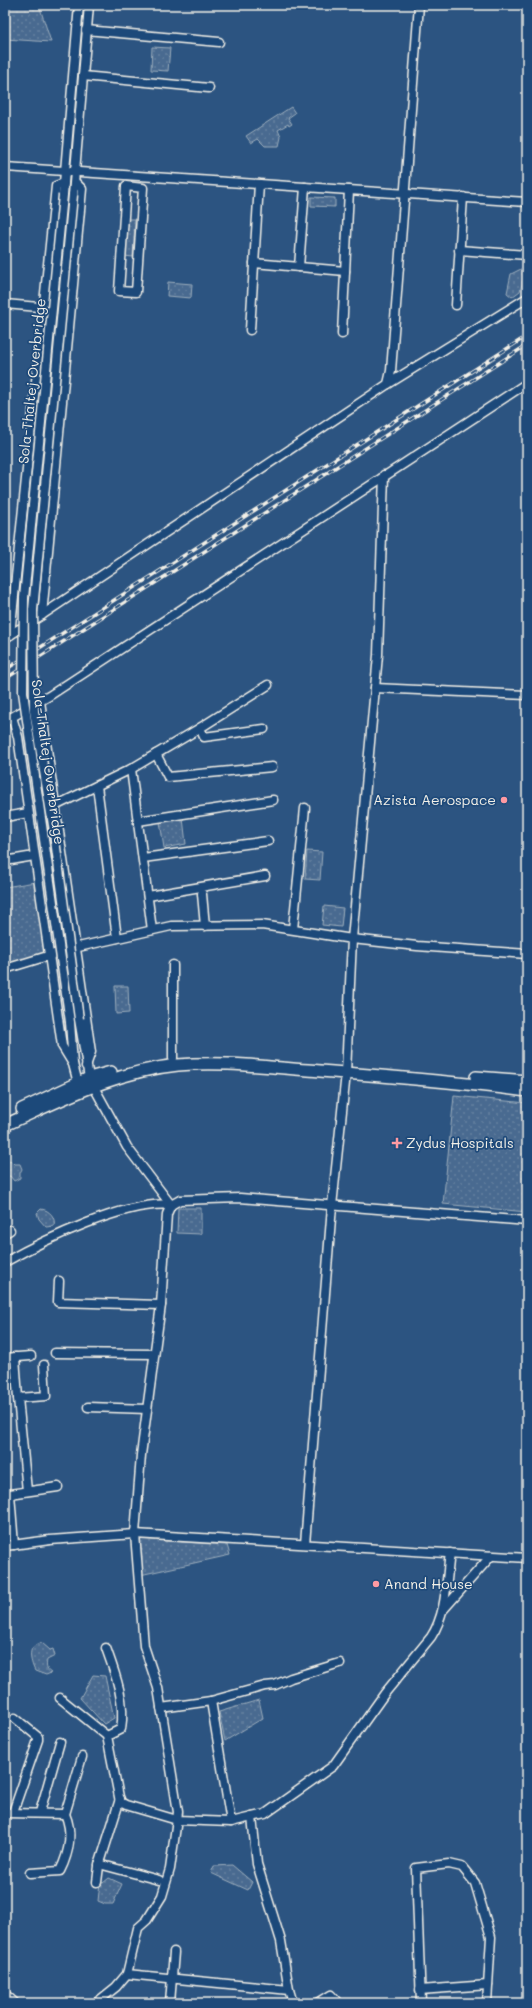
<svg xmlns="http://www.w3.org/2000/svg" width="532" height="2008" viewBox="0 0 532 2008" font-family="Mali,sans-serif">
	<defs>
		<pattern id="grass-dots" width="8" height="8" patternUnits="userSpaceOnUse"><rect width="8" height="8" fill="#496b90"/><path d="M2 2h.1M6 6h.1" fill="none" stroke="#6481a0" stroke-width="1.8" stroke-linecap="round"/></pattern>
	</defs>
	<rect width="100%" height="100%" fill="#2c5481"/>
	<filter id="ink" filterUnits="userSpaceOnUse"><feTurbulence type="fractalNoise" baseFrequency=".025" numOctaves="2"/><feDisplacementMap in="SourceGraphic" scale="8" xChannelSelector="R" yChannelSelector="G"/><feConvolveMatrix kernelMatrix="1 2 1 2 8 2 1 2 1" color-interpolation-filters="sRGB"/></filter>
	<g filter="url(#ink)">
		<!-- grass -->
		<g fill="url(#grass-dots)" stroke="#9eaebc">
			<polygon points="5,5 39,5 51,42 5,39"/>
			<polygon points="152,47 170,48 168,71 151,70"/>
			<polygon points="291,107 295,113 288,118 292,124 289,126 288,124 278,130 281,137 279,146 265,146 258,139 251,143 246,136"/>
			<polygon points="311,197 335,198 335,207 311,206"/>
			<polygon points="127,219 135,219 133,257 124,256"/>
			<polygon points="525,267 527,267 527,275 524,277 520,291 512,297 507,293 511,274"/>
			<polygon points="168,282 192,284 191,298 167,296"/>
			<polygon points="183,818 186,844 164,848 160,822"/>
			<polygon points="307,851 322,852 320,880 305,879"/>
			<polygon points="35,882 45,955 5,968 5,887"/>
			<polygon points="324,906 343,908 341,927 322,925"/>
			<polygon points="115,986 128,986 129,1013 116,1014"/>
			<polygon points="454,1096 527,1103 527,1212 443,1204"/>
			<polygon points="10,1160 14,1164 20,1164 22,1169 20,1173 20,1178 14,1181 10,1176 5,1177 5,1163"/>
			<polygon points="178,1208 201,1208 201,1234 177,1233"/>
			<path d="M41,1209C50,1210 56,1218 54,1226L46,1227L39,1219L37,1213Z"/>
			<polygon points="138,1539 227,1545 230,1555 140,1575"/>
			<path d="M42,1643L50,1650L53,1649L55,1656L47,1660C46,1666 46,1670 51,1673L46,1675L35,1671C30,1661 26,1644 42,1643Z"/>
			<polygon points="93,1675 105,1676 114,1718 104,1724 80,1698"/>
			<polygon points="259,1700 263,1718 225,1741 219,1712"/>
			<polygon points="232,1865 252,1882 248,1890 211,1873 214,1866"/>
			<polygon points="109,1878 122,1884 113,1904 105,1904 98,1901 100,1882 103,1883"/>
		</g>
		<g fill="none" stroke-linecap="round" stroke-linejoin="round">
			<!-- minor casing -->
			<g stroke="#f4f1e8" stroke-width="11">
				<g id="minor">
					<polyline points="86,30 219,42"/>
					<polyline points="83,76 209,88"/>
					<polyline points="5,167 527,202"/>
					<polygon points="126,186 143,188 136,292 119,291"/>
					<polyline points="63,195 79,5"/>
					<polyline points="73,195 89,5"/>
					<polyline points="459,250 527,255"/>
					<polyline points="254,263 345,271"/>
					<polyline points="299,267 305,187"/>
					<polyline points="5,304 50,308"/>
					<polyline points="456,305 463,197"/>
					<polyline points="250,330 259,184"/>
					<polyline points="342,334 349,190"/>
					<polyline points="388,384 527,298"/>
					<polyline points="42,615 82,189 75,182"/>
					<polyline points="10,635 56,186 64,183"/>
					<polyline points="5,638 42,615 388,384 391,371 419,5"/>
					<polyline points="375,688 527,695"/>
					<polyline points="40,701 91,1052 86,1066"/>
					<polyline points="12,717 18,737 62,1046 73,1064"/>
					<polyline points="5,721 49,696 527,383"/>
					<polyline points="200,728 268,685"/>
					<polyline points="156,754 168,777 272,767"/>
					<polyline points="131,769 152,930"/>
					<polyline points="97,786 117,938"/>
					<polyline points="55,806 131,769 200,728 204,737 264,729"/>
					<polyline points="5,817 28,813"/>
					<polyline points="138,821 273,800"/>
					<polyline points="143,858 268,841"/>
					<polyline points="5,861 34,856"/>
					<polyline points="202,894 205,926"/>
					<polyline points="148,896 265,876"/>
					<polyline points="293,929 305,808"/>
					<polyline points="173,965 173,1058"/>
					<polyline points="5,969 74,948 171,926 262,925 352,939 417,946 527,954"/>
					<polyline points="79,1019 89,1078 127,1147 171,1205"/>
					<polyline points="70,1022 73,1064 79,1087"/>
					<polyline points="5,1233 10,1230"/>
					<path d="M5,1262C44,1240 127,1200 171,1205"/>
					<polyline points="59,1281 58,1302 161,1305"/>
					<polyline points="55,1353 154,1354"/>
					<polyline points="15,1357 18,1398 46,1396 44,1365"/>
					<polyline points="5,1358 31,1356"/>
					<polyline points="18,1398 27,1491"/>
					<polyline points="88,1407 147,1409"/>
					<polyline points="5,1494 10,1494 14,1545"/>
					<polyline points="10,1494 58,1487"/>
					<polyline points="305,1544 332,1206 346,1073 352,939 378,655 384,475"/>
					<polyline points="5,1546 50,1540 135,1534 527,1558"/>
					<polyline points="443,1610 491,1556"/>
					<path d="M106,1648C115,1673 126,1702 121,1729L107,1736"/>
					<path d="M60,1698L107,1736L120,1802L126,1805L177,1820L231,1822L265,1814L333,1766L385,1693L431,1637C447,1613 446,1581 450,1553"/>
					<polyline points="211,1701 231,1822"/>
					<polyline points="161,1708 211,1701 265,1686 275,1685 291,1678 340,1663"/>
					<polyline points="13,1812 38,1740 38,1737 15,1718"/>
					<polyline points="40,1812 60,1742"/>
					<polyline points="5,1813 65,1814 82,1757"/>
					<polyline points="252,1817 257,1864 281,1941 289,1990"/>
					<polyline points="99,1864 159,1880"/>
					<path d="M30,1873L60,1871C69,1853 73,1832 65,1814"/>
					<polyline points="97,1882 99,1866 120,1799"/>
					<polyline points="127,1974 289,1990 293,2003"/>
					<polyline points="420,1990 488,1985"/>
					<polyline points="5,1994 15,2003"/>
					<polyline points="96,2003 116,1987 127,1974 138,1928 147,1920 162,1896 170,1869 178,1812 158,1688 144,1646 135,1534 141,1455 161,1305 167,1214 171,1205 180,1200 240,1198 527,1221"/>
					<polyline points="170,2003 174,1952"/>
					<polyline points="318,2003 331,1995 338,2003"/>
					<polyline points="421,2003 416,1868 449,1864 462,1867 475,1883 491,1937 487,2003"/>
				</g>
			</g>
			<!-- major casing -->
			<g stroke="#f4f1e8" stroke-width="14">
				<g id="major">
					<polyline points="476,1077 527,1081"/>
					<polyline points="22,1109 89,1078 111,1072"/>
					<path d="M5,1125C61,1100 116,1071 178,1065C221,1061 265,1067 308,1070C381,1076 454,1081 527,1091"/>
				</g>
			</g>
			<!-- minor -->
			<use href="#minor" stroke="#1f4a7a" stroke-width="8"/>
			<!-- major -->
			<use href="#major" stroke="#1f4a7a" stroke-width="11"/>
			<!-- rail casing -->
			<g stroke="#f4f1e8" stroke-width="3.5">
				<g id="rail">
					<polyline points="5,670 527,336"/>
					<polyline points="5,679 527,345"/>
				</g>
			</g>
			<!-- rail -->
			<use href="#rail" stroke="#1f4a7a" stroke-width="2" stroke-dasharray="6" stroke-linecap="butt"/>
			<!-- minor-bridge casing -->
			<g stroke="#f4f1e8" stroke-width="11" stroke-linecap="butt">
				<g id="minor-bridge">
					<polyline points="63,195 24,598 23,692 70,1022"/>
					<polyline points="73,195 33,610 34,711 53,825 79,1019"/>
				</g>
			</g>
			<!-- minor-bridge -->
			<use href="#minor-bridge" stroke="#1f4a7a" stroke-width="8"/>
		</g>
	</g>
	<!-- markers -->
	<g fill="#ff9aa2" stroke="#1f4a7a" stroke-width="1.5">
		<circle cx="504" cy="800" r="4"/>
		<path d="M395 1137h4v4h4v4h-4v4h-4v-4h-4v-4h4z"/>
		<circle cx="376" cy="1584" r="4"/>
	</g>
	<g text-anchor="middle" stroke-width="3.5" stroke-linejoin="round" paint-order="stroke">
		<!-- street labels -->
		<g font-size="14" fill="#f4f1e8" stroke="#1f4a7a">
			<text transform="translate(32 381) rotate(-84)" y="5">Sola-Thaltej Overbridge</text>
			<text transform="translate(48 762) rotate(82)" y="5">Sola-Thaltej Overbridge</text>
		</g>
		<!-- poi labels -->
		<g font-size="14" fill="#f4f1e8" stroke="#1f4a7a" text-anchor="start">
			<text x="496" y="805" text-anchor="end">Azista Aerospace</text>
			<text x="406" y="1148">Zydus Hospitals</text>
			<text x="384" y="1589">Anand House</text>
		</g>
	</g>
	<!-- margin -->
	<rect width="532" height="2008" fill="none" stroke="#1f4a7a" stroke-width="20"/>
	<rect x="10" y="10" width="512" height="1988" fill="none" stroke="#f4f1e8" stroke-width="1.5" filter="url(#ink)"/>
</svg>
